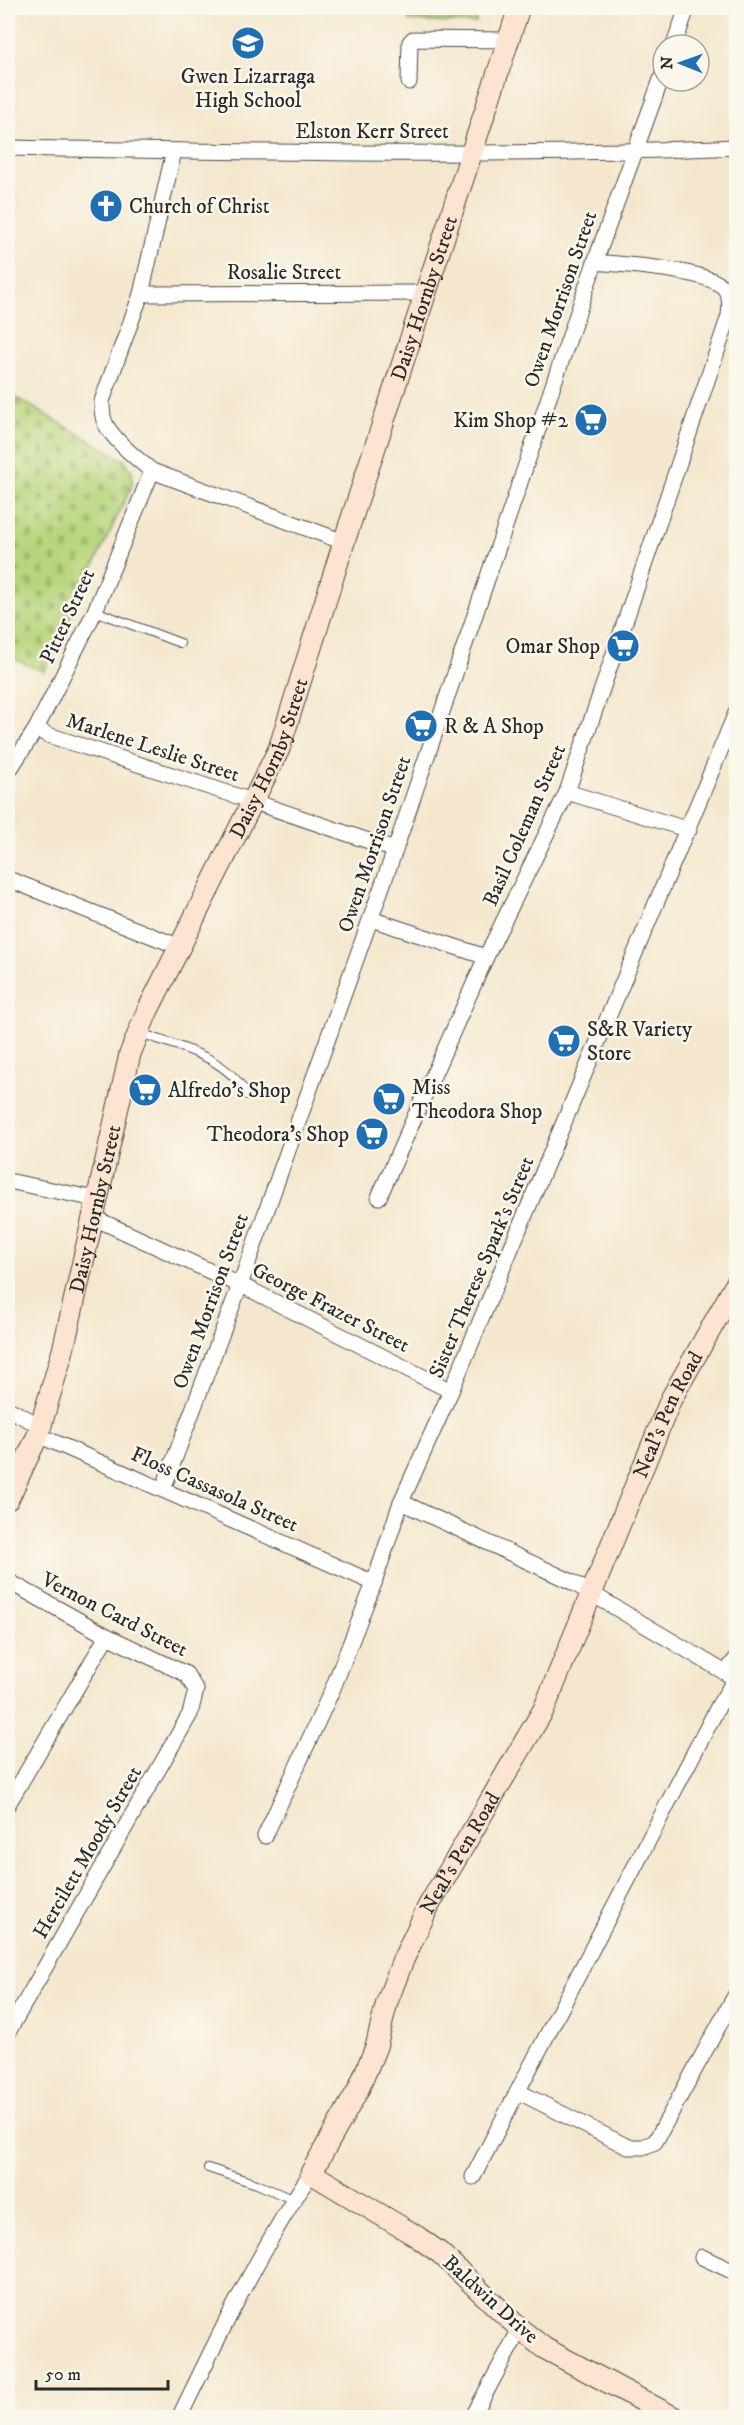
<svg xmlns="http://www.w3.org/2000/svg" width="744" height="2425" viewBox="0 0 744 2425" font-family="'IM FELL DW Pica',serif">
	<defs>
		<pattern id="cemetery-stones" width="16" height="16" patternUnits="userSpaceOnUse" patternTransform="scale(1.5)"><rect width="16" height="16" fill="#b7d57c"/><path d="M2 7V4a2 2 0 0 1 4 0v3zM10 15v-3a2 2 0 0 1 4 0v3z" fill="#9eb76b"/></pattern>
	</defs>
	<rect width="100%" height="100%" fill="#fbf7ec"/>
	<filter id="ink" filterUnits="userSpaceOnUse"><feTurbulence type="fractalNoise" baseFrequency=".0167" numOctaves="2"/><feDisplacementMap in="SourceGraphic" scale="12" xChannelSelector="R" yChannelSelector="G"/><feConvolveMatrix kernelMatrix="1 2 1 2 8 2 1 2 1" color-interpolation-filters="sRGB"/></filter>
	<filter id="wash" filterUnits="userSpaceOnUse"><feTurbulence type="fractalNoise" baseFrequency=".008" numOctaves="4" result="noise"/><feDisplacementMap in="SourceGraphic" scale="24" xChannelSelector="R" yChannelSelector="G"/><feGaussianBlur stdDeviation="1.35" result="paint"/><feColorMatrix in="noise" values="0 0 0 0 0 0 0 0 0 0 0 0 0 0 0 0 0 1.4 0 .05"/><feComposite in="paint" operator="in"/></filter>
	<g filter="url(#wash)">
		<rect width="100%" height="100%" fill="#f4e7cd"/>
		<!-- cemetery -->
		<polygon fill="url(#cemetery-stones)" stroke="#718054" stroke-width="1.5" points="8,393 124,460 132,471 132,485 44,672 8,656"/>
		<!-- pitch -->
		<polygon fill="#b7d57c" stroke="#718054" stroke-width="1.5" points="409,8 477,8 476,23 409,21"/>
	</g>
	<g filter="url(#ink)">
		<g fill="none" stroke-linecap="round" stroke-linejoin="round">
			<!-- lane casing -->
			<g stroke="#494743" stroke-width="10">
				<g id="lane">
					<polyline points="8,196 9,148"/>
					<polyline points="95,611 180,643"/>
					<path d="M140,1033C179,1047 226,1056 247,1095"/>
					<polyline points="208,2168 257,2184 294,2200"/>
				</g>
			</g>
			<!-- street casing -->
			<g stroke="#494743" stroke-width="17">
				<g id="street">
					<polyline points="674,45 687,8"/>
					<polyline points="409,82 410,42 413,39 508,40"/>
					<path d="M8,148C250,152 494,158 736,147"/>
					<path d="M174,151L141,294L102,401C102,410 102,418 106,425C114,440 138,460 152,471L344,542"/>
					<polyline points="141,294 427,293"/>
					<polyline points="36,729 48,735 237,796 395,850"/>
					<polyline points="8,772 36,729 95,611 152,471"/>
					<polyline points="567,792 689,830"/>
					<polyline points="8,879 180,947"/>
					<polyline points="371,919 486,957"/>
					<polyline points="8,1181 96,1199"/>
					<path d="M379,1197L486,957L567,792L729,316C730,307 731,297 725,289C709,269 622,265 595,262"/>
					<polyline points="92,1217 253,1291 451,1391"/>
					<polyline points="8,1409 41,1426"/>
					<polyline points="38,1435 374,1583"/>
					<polyline points="163,1489 240,1285 395,850 595,262 663,74"/>
					<polyline points="401,1502 572,1582 736,1679"/>
					<polyline points="8,1581 107,1636 186,1674 196,1690 190,1714 8,2032"/>
					<polyline points="726,1672 736,1659"/>
					<polyline points="8,1804 107,1636"/>
					<polyline points="265,1836 333,1688 374,1583 401,1502 451,1391 736,713"/>
					<polyline points="519,2092 628,2147 643,2147 655,2142 736,1994"/>
					<polyline points="473,2177 719,1705 736,1678"/>
					<polyline points="702,2257 736,2273"/>
					<path d="M179,2418C219,2335 260,2250 311,2173"/>
					<polyline points="472,2418 520,2329"/>
				</g>
			</g>
			<!-- secondary casing -->
			<g stroke="#494743" stroke-width="23">
				<g id="secondary">
					<path id="s1" d="M8,1499L38,1435L63,1350L130,1054L147,1012L279,749L344,542L519,8"/>
					<path id="s2" d="M675,2418L544,2348L520,2329L440,2253L416,2236L311,2173L358,2090L376,2047L387,2002L403,1960L429,1905L544,1709L671,1399L736,1284"/>
				</g>
			</g>
			<!-- lane -->
			<use href="#lane" stroke="#fff" stroke-width="8"/>
			<!-- street -->
			<use href="#street" stroke="#fff" stroke-width="15"/>
			<!-- secondary -->
			<use href="#secondary" stroke="#fde4d1" stroke-width="21"/>
		</g>
	</g>
	<!-- icons -->
	<defs>
		<g id="school-disc" transform="scale(1.725)"><circle r="9.5" fill="#1f6fb2" stroke="#fbf7ec"/><path d="M0-5L7-2L0 1L-7-2ZM-4 1L0 2.5L4 1V4Q0 6-4 4Z" fill="#fff"/></g>
		<g id="church-disc" transform="scale(1.725)"><circle r="9.5" fill="#1f6fb2" stroke="#fbf7ec"/><path d="M-1.2-6h2.4v3.5h3.3v2.4h-3.3V6h-2.4V-.1h-3.3v-2.4h3.3Z" fill="#fff"/></g>
		<g id="supermarket-disc" transform="scale(1.725)"><circle r="9.5" fill="#1f6fb2" stroke="#fbf7ec"/><path d="M-6-5.5h2.5l.6 2H6L4.5 2H-2.5L-4.4-4H-6ZM-1.5 3.2a1.3 1.3 0 1 0 .1 0ZM3 3.2a1.3 1.3 0 1 0 .1 0Z" fill="#fff"/></g>
	</defs>
	<g fill-rule="evenodd">
		<use href="#school-disc" x="248" y="43"/>
		<use href="#church-disc" x="106" y="206"/>
		<use href="#supermarket-disc" x="591" y="420"/>
		<use href="#supermarket-disc" x="623" y="646"/>
		<use href="#supermarket-disc" x="421" y="726"/>
		<use href="#supermarket-disc" x="564" y="1041"/>
		<use href="#supermarket-disc" x="145" y="1090"/>
		<use href="#supermarket-disc" x="389" y="1099"/>
		<use href="#supermarket-disc" x="372" y="1134"/>
	</g>
	<g text-anchor="middle" stroke-width="5" stroke-linejoin="round" paint-order="stroke">
		<!-- poi labels -->
		<g font-size="21" fill="#2b2b2b" stroke="#fbf7ec" text-anchor="start">
			<text x="248" y="83" text-anchor="middle">Gwen Lizarraga<tspan x="248" dy="24">High School</tspan></text>
			<text x="129" y="213">Church of Christ</text>
			<text x="568" y="427" text-anchor="end">Kim Shop #2</text>
			<text x="600" y="653" text-anchor="end">Omar Shop</text>
			<text x="444" y="733">R &amp; A Shop</text>
			<text x="587" y="1036">S&amp;R Variety<tspan x="587" dy="24">Store</tspan></text>
			<text x="412" y="1094">Miss<tspan x="412" dy="24">Theodora Shop</tspan></text>
			<text x="168" y="1097">Alfredo's Shop</text>
			<text x="349" y="1141" text-anchor="end">Theodora's Shop</text>
		</g>
		<!-- street labels -->
		<g font-size="21" fill="#2b2b2b" stroke="#fbf7ec">
			<text x="372" y="138">Elston Kerr Street</text>
			<text x="284" y="279">Rosalie Street</text>
			<text dy="7" stroke="none"><textPath href="#s1" startOffset="1276">Daisy Hornby Street</textPath></text>
			<text transform="translate(560 299) rotate(-71)" y="7">Owen Morrison Street</text>
			<text transform="translate(67 616) rotate(-65)" y="7">Pitter Street</text>
			<text transform="translate(153 747) rotate(18)" y="7">Marlene Leslie Street</text>
			<text dy="7" stroke="none"><textPath href="#s1" startOffset="790">Daisy Hornby Street</textPath></text>
			<text transform="translate(524 825) rotate(-66)" y="7">Basil Coleman Street</text>
			<text transform="translate(374 844) rotate(-71)" y="7">Owen Morrison Street</text>
			<text dy="7" stroke="none"><textPath href="#s1" startOffset="304">Daisy Hornby Street</textPath></text>
			<text transform="translate(481 1267) rotate(-67)" y="7">Sister Therese Spark's Street</text>
			<text transform="translate(210 1301) rotate(-70)" y="7">Owen Morrison Street</text>
			<text transform="translate(331 1307) rotate(27)" y="7">George Frazer Street</text>
			<text dy="7" stroke="none"><textPath href="#s2" startOffset="1282">Neal's Pen Road</textPath></text>
			<text transform="translate(215 1489) rotate(24)" y="7">Floss Cassasola Street</text>
			<text transform="translate(115 1614) rotate(27)" y="7">Vernon Card Street</text>
			<text transform="translate(87 1852) rotate(-60)" y="7">Hercilett Moody Street</text>
			<text dy="7" stroke="none"><textPath href="#s2" startOffset="796">Neal's Pen Road</textPath></text>
			<text transform="translate(491 2299) rotate(42)" y="7">Baldwin Drive</text>
		</g>
	</g>
	<!-- margin -->
	<rect width="744" height="2425" fill="none" stroke="#fbf7ec" stroke-width="30"/>
	<!-- north arrow -->
	<g transform="translate(681 63) rotate(271)"><circle r="28" fill="#fbf7ec" stroke="#a8a59f" stroke-width="1.5"/>
	<path d="M0-4.5L10 22L0 15L-10 22Z" fill="#1f6fb2"/>
	<text y="-9" font-size="16" font-weight="bold" text-anchor="middle" fill="#2b2b2b">N</text>
	</g>
	<!-- scale -->
	<path d="M36 2380v9h132v-9" fill="none" stroke="#2b2b2b" stroke-width="3"/>
	<text x="45" y="2380" font-size="18" fill="#2b2b2b" stroke="#fbf7ec" stroke-width="4.5" paint-order="stroke">50 m</text>
</svg>
